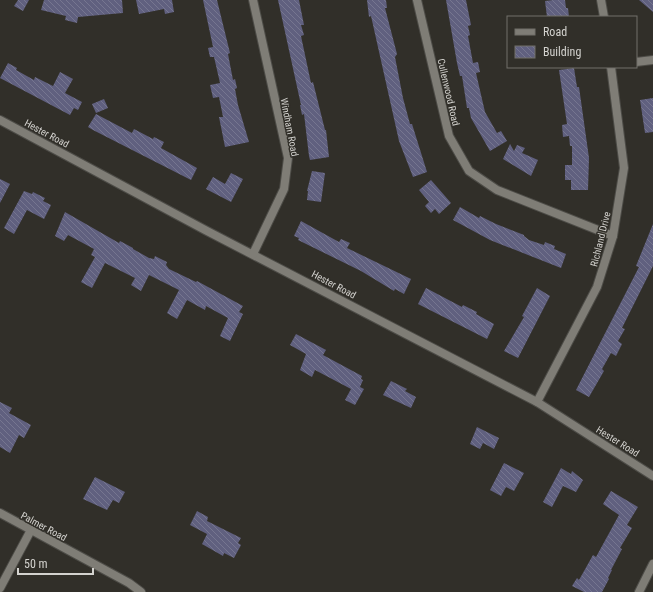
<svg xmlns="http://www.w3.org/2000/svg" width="653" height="592" viewBox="0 0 653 592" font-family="'Roboto Condensed',sans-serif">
	<defs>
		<pattern id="building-back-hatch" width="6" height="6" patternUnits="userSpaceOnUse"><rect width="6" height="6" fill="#60607f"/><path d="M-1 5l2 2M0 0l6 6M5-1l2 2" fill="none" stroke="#767690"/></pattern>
	</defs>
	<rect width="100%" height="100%" fill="#312f29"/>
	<!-- building -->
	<g fill="url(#building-back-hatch)">
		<polygon points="18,0 29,0 23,11 14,6"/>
		<polygon points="44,0 122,0 123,13 78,17 77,23 65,20 66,16 41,10"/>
		<polygon points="136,0 172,0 174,12 165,14 164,9 139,14"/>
		<polygon points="203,0 217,0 230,53 228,54 233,80 235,79 237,88 235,89 238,105 249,142 225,147 219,117 223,117 219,97 213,98 210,85 220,83 214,57 210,57 208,48 213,47"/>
		<polygon points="278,0 299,0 304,25 301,25 304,35 301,36 311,83 313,82 325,130 326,130 329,157 310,160 309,156 304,114 302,115 300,105 301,105"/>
		<polygon points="367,0 386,0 387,8 385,8 397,54 395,57 403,98 410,124 412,124 427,172 413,177 399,141 371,16 369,17"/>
		<polygon points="446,0 466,0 471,25 468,26 470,35 468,36 473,63 478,62 480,72 476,73 485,112 497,133 501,131 507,141 490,151 471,118 469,108 467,108 462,76 460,76 457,63"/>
		<polygon points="553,0 565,0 566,8 568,8 569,17 547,17 545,1"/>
		<polygon points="639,0 653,0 653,12"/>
		<polygon points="8,63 17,68 16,70 34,80 35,77 53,86 60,72 73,79 65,93 82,102 78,110 74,108 70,115 0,78"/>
		<polygon points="574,68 577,87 579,87 580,94 589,158 588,190 571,190 571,180 565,180 565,165 572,165 572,146 570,146 569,136 563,137 562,125 567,124 559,70"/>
		<polygon points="653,98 653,132 645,133 640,100"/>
		<polygon points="104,99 108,108 96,113 92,104"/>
		<polygon points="96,114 132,133 134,129 153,139 154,137 164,142 161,148 197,168 191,180 93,130 88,127"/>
		<polygon points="510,144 514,151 517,145 525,148 522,153 538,160 531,176 503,159"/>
		<polygon points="312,171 325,173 321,202 307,200 308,191 307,191"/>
		<polygon points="231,173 243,179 231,202 206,189 213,177 225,184"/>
		<polygon points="0,179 10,184 0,203"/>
		<polygon points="431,180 451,203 439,214 435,209 431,213 425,206 429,202 419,190"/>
		<polygon points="24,191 32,194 33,192 45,198 43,201 51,205 44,219 27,210 14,234 4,228"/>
		<polygon points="460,207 479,218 480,216 496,224 524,235 524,236 529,240 544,245 545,242 555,246 554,249 566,254 561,268 490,240 453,220"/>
		<polygon points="65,212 119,243 120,241 133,248 133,249 149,258 154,259 155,256 167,262 166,265 169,269 196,282 197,281 243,306 239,312 243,314 230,341 220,336 228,318 206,306 205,310 187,300 177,319 167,313 179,290 149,275 141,291 131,285 135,278 105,263 92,288 81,282 95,257 91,255 94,249 68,235 64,241 55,236"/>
		<polygon points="301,221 339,242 341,239 350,243 347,248 411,279 404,294 395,289 394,291 361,271 298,240 299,238 294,236"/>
		<polygon points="653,224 653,266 622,328 625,329 618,341 622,344 616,356 611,353 602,369 604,371 589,397 576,390 639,267 636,266"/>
		<polygon points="426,288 462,307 463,305 477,312 476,314 494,324 487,339 418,304"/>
		<polygon points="537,288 550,296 518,358 504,351 524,317 522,316"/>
		<polygon points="296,334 326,350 323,355 362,376 361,379 363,380 360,387 364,389 355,405 345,400 351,389 315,370 312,377 300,370 306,354 290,345"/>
		<polygon points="391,381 407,389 405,391 416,397 411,408 383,395"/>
		<polygon points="0,402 12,408 9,413 31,425 24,438 19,435 10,453 0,447"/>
		<polygon points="477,427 499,438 494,449 483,443 480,449 470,444"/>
		<polygon points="504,463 524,473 514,491 506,487 501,496 490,490"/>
		<polygon points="561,468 571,474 572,471 583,480 576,492 563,486 552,507 543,502"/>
		<polygon points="95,477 125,492 119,503 113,500 107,510 83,499"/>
		<polygon points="611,491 638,507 627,525 632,528 620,548 622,549 611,570 612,570 608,578 609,579 602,592 584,592 572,586 577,578 579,580 593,555 596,557 619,515 603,504"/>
		<polygon points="197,511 208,517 207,521 241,538 238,543 241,545 234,558 224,553 223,556 202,544 207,534 190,525"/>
	</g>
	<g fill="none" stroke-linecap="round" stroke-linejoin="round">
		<!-- street casing -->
		<g stroke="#4d4c47" stroke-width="10">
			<g id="street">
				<polyline points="417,0 449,136 469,171 497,190 613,236"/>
				<polyline points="601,0 604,17"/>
				<polyline points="636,62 653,60"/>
				<polyline points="0,120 207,231 537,402 653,476"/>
				<polyline points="253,254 284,189 288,158 253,0"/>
				<polyline points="537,402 597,287 613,236 624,168 611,67"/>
				<polyline points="0,513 129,583 141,592"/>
				<polyline points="0,588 31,530"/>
				<polyline points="639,592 653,564"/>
			</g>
		</g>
		<!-- street -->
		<use href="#street" stroke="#7f7d76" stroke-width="8"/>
	</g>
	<g text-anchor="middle" stroke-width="3" stroke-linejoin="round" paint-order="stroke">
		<!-- street labels -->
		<g font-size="10" fill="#d4d3cf" stroke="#312f29">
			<text transform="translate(449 92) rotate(77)" y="4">Cullenwood Road</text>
			<text transform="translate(290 127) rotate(79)" y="4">Windham Road</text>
			<text transform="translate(47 133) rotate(28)" y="4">Hester Road</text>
			<text transform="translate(600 239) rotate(-76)" y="4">Richland Drive</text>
			<text transform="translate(334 284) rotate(28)" y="4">Hester Road</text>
			<text transform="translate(618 441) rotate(32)" y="4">Hester Road</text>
			<text transform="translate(44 526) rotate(28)" y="4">Palmer Road</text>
		</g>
	</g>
	<!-- legend -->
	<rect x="507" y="16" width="130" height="52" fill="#312f29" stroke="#72716b"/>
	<rect x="515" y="29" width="20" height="6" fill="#7f7d76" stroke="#72716b"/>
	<text x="543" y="36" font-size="12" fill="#d4d3cf">Road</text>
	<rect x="515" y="46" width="20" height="12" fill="url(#building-back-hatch)" stroke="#72716b"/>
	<text x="543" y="56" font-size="12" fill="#d4d3cf">Building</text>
	<!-- scale -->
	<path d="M18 568v6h75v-6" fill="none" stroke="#d4d3cf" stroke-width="2"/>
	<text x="24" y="568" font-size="12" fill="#d4d3cf" stroke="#312f29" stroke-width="3" paint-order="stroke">50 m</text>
</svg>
